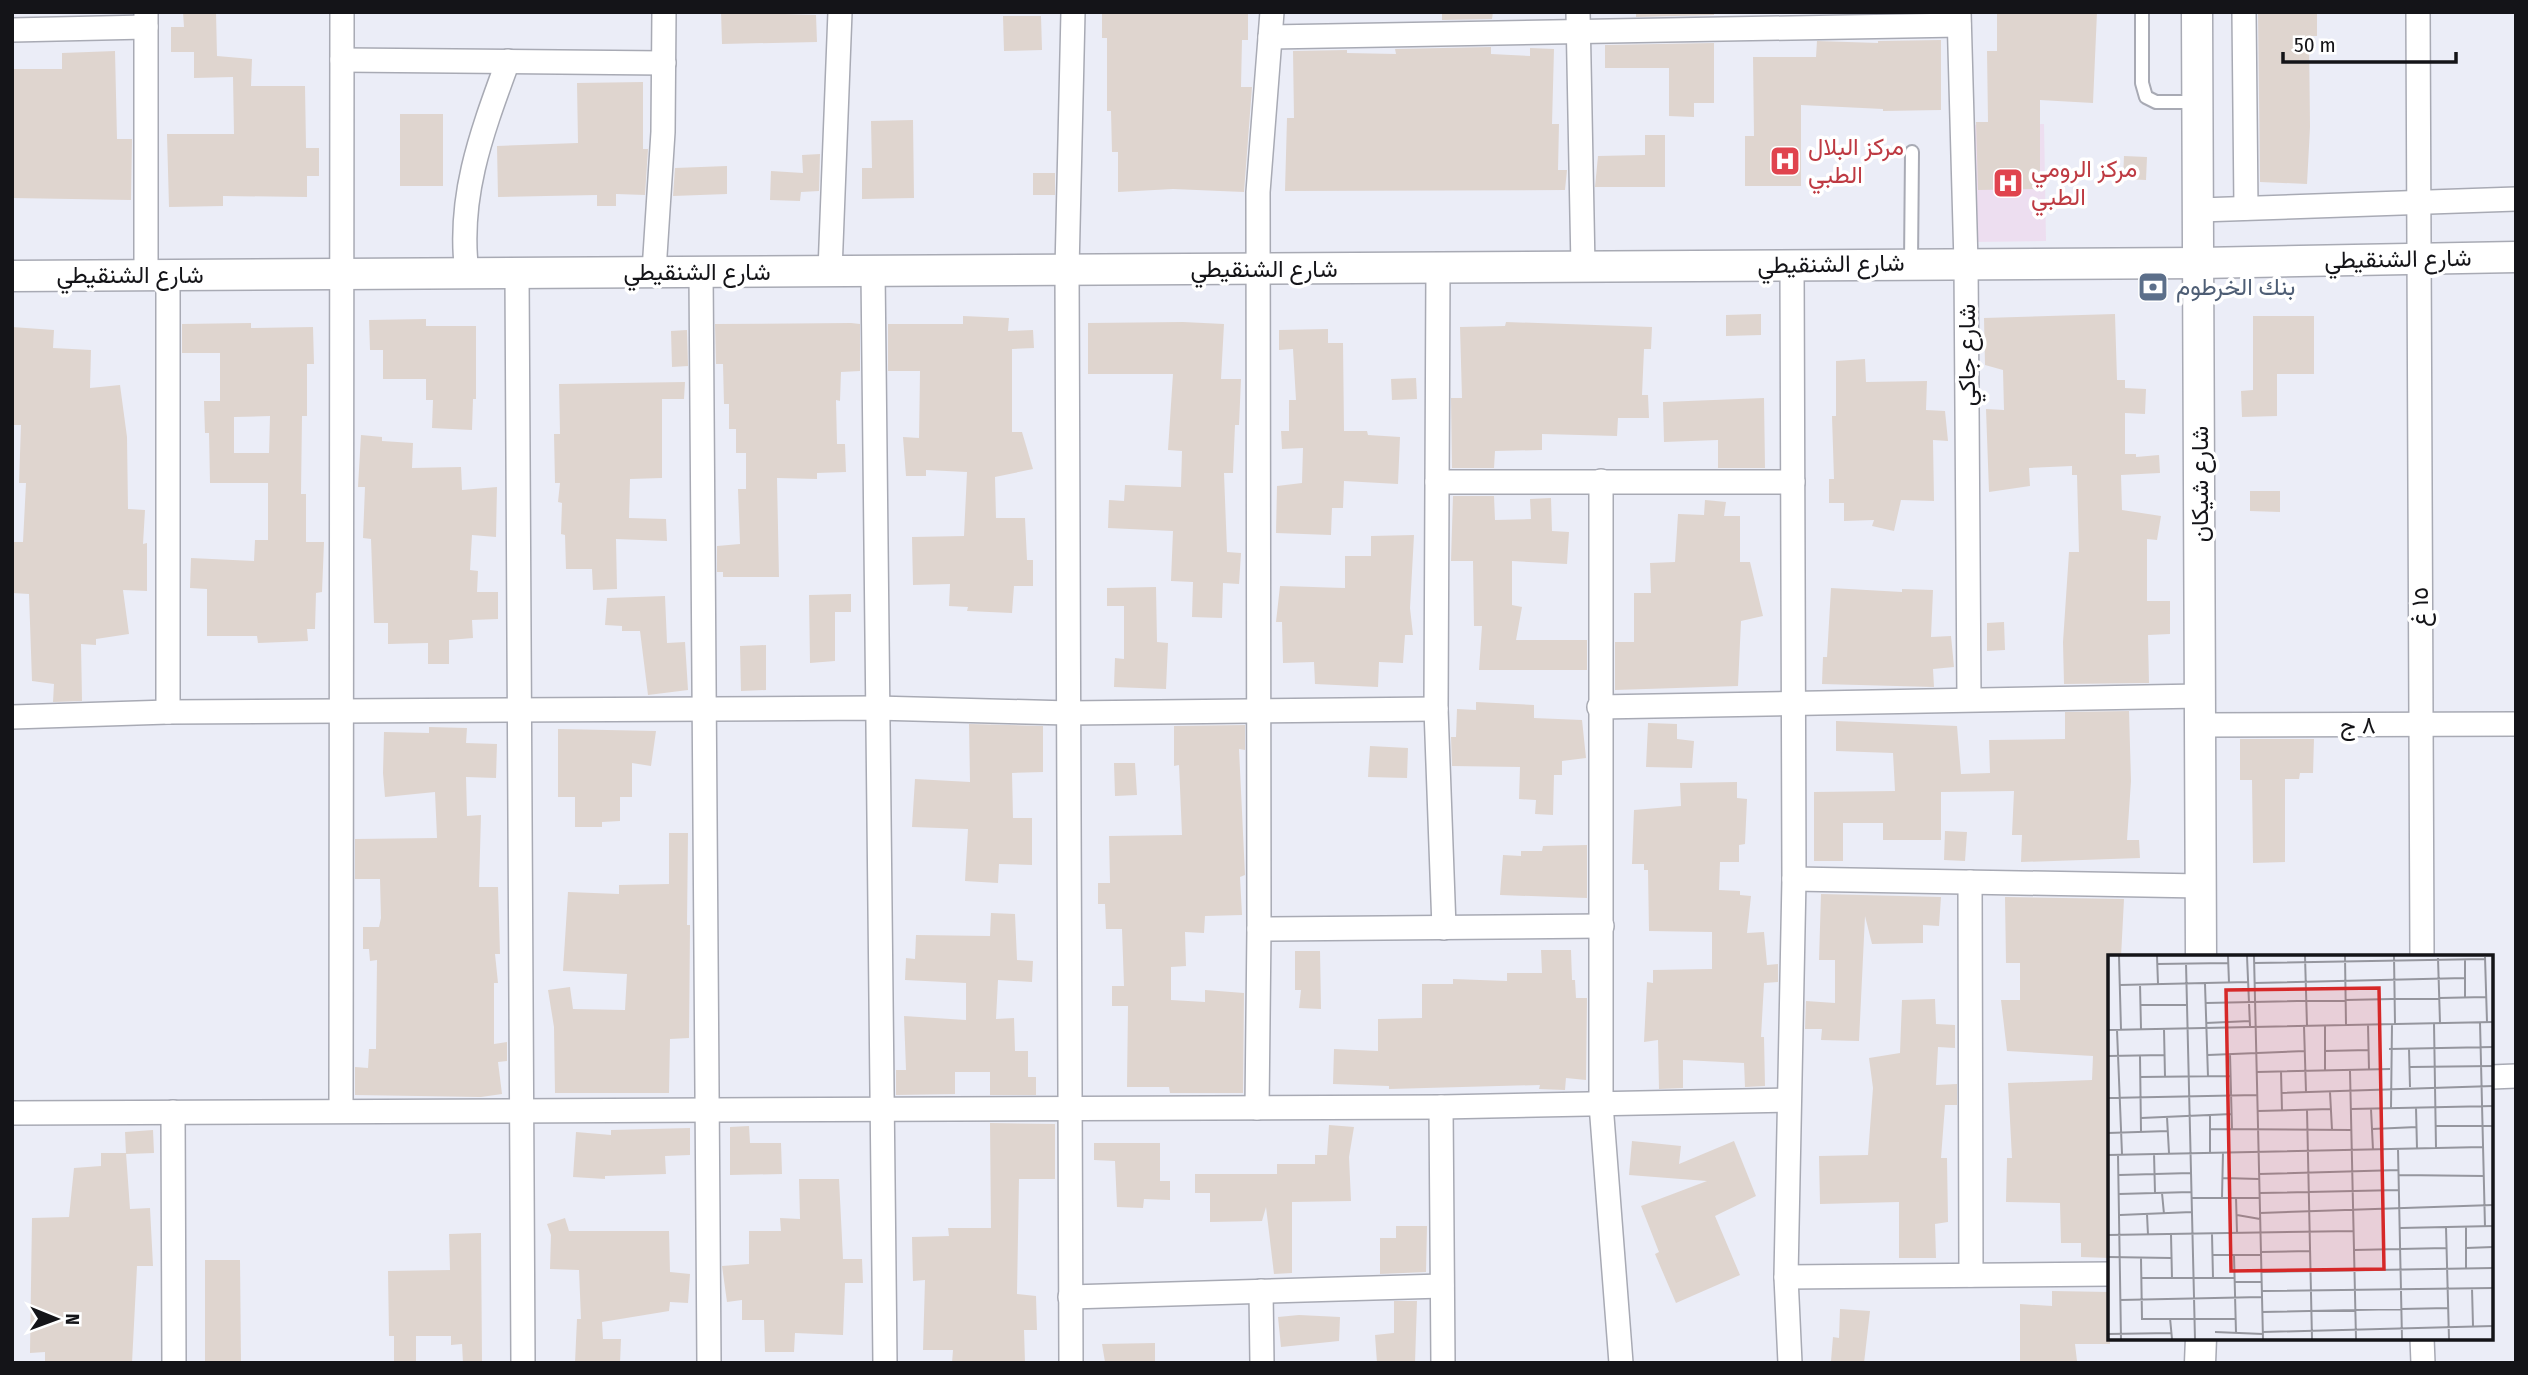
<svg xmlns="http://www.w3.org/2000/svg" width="2528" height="1375" viewBox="0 0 2528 1375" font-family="'Fira Sans Condensed',Vazirmatn,sans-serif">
	<rect width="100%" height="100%" fill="#ebedf7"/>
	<!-- medical -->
	<polygon fill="#eddef0" points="2044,124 2046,241 1971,242 1970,125"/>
	<!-- building -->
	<g fill="#dfd5cf" fill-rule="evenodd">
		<polygon points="183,12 216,12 217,56 252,59 251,86 305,86 306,148 319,148 319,176 307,176 307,197 223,196 223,206 169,207 167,134 234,134 233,77 194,78 194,52 171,52 171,27 184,27"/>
		<polygon points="721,12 816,15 817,42 722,44"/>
		<polygon points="1102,12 1248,12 1248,40 1242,40 1241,87 1252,87 1244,192 1173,189 1118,192 1118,152 1112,152 1111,111 1107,111 1107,38 1102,38"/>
		<polygon points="1442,12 1493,12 1492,19 1442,20"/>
		<polygon points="1636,12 1714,12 1714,15 1636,17"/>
		<polygon points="1997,12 2097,12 2093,103 2040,100 2040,189 1978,190 1976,122 1988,122 1987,51 1997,51"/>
		<polygon points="2258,12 2317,12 2317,36 2309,36 2310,127 2307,184 2260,182"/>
		<polygon points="1003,16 1041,16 1042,50 1004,51"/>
		<polygon points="1941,40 1941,110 1883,111 1883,109 1801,105 1801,186 1745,186 1745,136 1754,136 1753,57 1816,57 1817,41 1878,43 1878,41"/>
		<polygon points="1714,43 1714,103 1694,103 1694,117 1669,116 1669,68 1605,68 1605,45"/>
		<polygon points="1491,47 1491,54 1530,56 1530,48 1554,49 1552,124 1559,124 1558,170 1567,170 1565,190 1285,191 1287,118 1294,118 1293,51 1347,50 1347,53 1396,54 1395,49"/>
		<polygon points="115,51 117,139 132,139 131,200 12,198 12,69 62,69 62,53"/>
		<polygon points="643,82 643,149 648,149 645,195 616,194 616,206 597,206 597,195 498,197 497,146 578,143 577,83"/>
		<rect x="400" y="114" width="43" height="72"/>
		<polygon points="913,120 914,198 862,199 862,168 872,168 871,121"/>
		<polygon points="1645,135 1665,135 1665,187 1595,187 1598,156 1645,155"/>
		<polygon points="820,154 819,191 801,192 800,201 770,200 771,171 803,173 802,155"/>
		<polygon points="2124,156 2147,157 2146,180 2123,179"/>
		<polygon points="727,166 727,194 673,196 675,168"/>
		<rect x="1033" y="173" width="22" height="22"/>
		<polygon points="1761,314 1761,335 1726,336 1726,315"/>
		<polygon points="2115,314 2117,380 2125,380 2125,388 2146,389 2145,414 2125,413 2125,454 2136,454 2136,457 2159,455 2160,473 2121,475 2122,510 2161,516 2157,540 2147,539 2147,601 2170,601 2170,634 2148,635 2149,683 2064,684 2063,642 2069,552 2079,552 2077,475 2072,475 2072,466 2029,468 2030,486 1989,492 1986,409 2004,410 2003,370 1985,365 1984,318"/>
		<polygon points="963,316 1009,318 1008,331 1033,330 1034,348 1012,349 1012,432 1022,432 1033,469 995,477 996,518 1025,518 1027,560 1033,560 1033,586 1014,586 1012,613 967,611 968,607 949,606 950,584 913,585 912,537 964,536 967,472 926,470 926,476 906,476 903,437 919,438 920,371 888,371 888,324 963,324"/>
		<polygon points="2253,316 2314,316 2314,374 2277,374 2277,416 2242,417 2241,391 2253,390"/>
		<polygon points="426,319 426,326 476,326 476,399 473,399 472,430 432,428 433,400 426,400 426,379 383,379 383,350 370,350 369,320"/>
		<polygon points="1183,322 1224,324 1221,379 1241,379 1239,425 1235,425 1233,473 1224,473 1227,552 1241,553 1239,584 1223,583 1222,618 1192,617 1193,582 1171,581 1173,531 1108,528 1109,500 1124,501 1125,485 1181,487 1182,451 1168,450 1173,374 1088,374 1088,323"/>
		<polygon points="1506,322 1652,327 1651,349 1644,349 1642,395 1648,395 1649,418 1618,418 1617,436 1542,434 1542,450 1495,451 1494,468 1452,468 1451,398 1462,398 1460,327 1505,326"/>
		<path d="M251,323V328L313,327L314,364H307V416H302L301,494H306V542H324L322,592L316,593L315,629H307L308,641L258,643L257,636H207V589L190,588L191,558L254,561L255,540H268V483H210L209,433H205L204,401H220V353H182V324ZM270,416L269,453H234V417Z"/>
		<polygon points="851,323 860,324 860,371 841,372 840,401 836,400 837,444 845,444 846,472 817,473 817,479 777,478 779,577 723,577 723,572 717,572 717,546 740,544 738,489 746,489 746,453 736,453 736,429 729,429 729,404 724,404 723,364 716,364 715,324"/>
		<polygon points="12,327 54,330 53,348 91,350 90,388 120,385 127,437 128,509 145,510 143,544 147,543 147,591 123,590 129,634 96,639 96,645 81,644 82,701 53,702 54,684 32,681 29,594 12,593 14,542 23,542 26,483 19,483 21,425 12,425"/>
		<polygon points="1328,329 1328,343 1343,343 1344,431 1367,431 1368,435 1400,437 1398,484 1344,481 1343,508 1332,508 1331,535 1276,533 1277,486 1302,483 1303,448 1282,449 1281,431 1289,431 1289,400 1296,400 1293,349 1279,350 1279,330"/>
		<polygon points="687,330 688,366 672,367 671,331"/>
		<polygon points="1865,359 1866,382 1927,381 1926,410 1945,411 1948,441 1933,440 1934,501 1901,500 1894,531 1872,526 1874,520 1844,521 1844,503 1829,503 1829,479 1834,479 1832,416 1836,416 1836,361"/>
		<polygon points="1416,378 1417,399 1392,400 1391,379"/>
		<polygon points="685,382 684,399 662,399 662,478 630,479 629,518 666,519 667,541 616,539 617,589 593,590 592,569 566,569 565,535 561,534 562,503 558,502 560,483 555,483 554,434 560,434 559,384"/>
		<polygon points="1764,398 1765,468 1718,468 1718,440 1664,442 1663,402"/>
		<polygon points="361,435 382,437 382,441 413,443 412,468 461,467 462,490 497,487 496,537 472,535 470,570 478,571 477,592 498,592 498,619 472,620 473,638 449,640 449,664 428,664 428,643 388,644 388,623 374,623 371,539 363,538 365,487 358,487"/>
		<polygon points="2250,491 2280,491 2280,512 2250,511"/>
		<polygon points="1453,496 1494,496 1495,520 1531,519 1530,499 1551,498 1552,531 1569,532 1567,564 1512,561 1512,605 1522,607 1516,640 1587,640 1587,670 1479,670 1482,626 1474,626 1473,561 1451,561"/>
		<polygon points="1705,500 1726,502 1724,516 1740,516 1740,562 1750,562 1763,616 1741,621 1738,686 1615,690 1615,642 1634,642 1634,593 1651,593 1650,563 1675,562 1678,514 1704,515"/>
		<polygon points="1414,535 1410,608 1413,635 1405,635 1403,663 1379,662 1378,687 1315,684 1314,662 1283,663 1282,622 1276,622 1280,586 1345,588 1345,556 1371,556 1371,536"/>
		<polygon points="1156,587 1157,642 1168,643 1166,689 1114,687 1115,658 1124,659 1124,606 1107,606 1107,588"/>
		<polygon points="1831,588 1902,592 1902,589 1933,590 1931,637 1951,636 1954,667 1933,669 1934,687 1822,684 1823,657 1827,657"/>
		<polygon points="851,594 851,612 835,612 835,661 810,663 809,595"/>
		<polygon points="665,596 667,643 685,642 688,690 648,695 640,631 622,631 622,626 605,625 607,598"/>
		<polygon points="2004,622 2005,650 1987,651 1987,623"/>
		<polygon points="766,645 766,690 741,691 740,646"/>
		<polygon points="1476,702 1534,705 1534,718 1582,720 1586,758 1562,761 1562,775 1554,775 1553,815 1535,814 1536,800 1519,799 1520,767 1452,766 1451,737 1456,737 1457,709 1476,710"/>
		<polygon points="2129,711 2131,781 2127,840 2139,840 2140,858 2021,862 2022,835 2012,835 2014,791 1941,792 1941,840 1883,840 1883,823 1843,823 1843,861 1814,861 1814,792 1895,791 1893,753 1836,751 1836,721 1957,726 1961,774 1990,773 1989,740 2065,739 2065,712"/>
		<polygon points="1648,723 1677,724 1677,739 1694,741 1692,768 1646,767"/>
		<polygon points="969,724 1043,726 1043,772 1012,773 1013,818 1032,818 1032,865 999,864 998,883 965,881 968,829 912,827 915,779 970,782"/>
		<polygon points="1245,725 1245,750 1239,749 1245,875 1240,877 1242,915 1205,916 1204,933 1185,932 1186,966 1171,967 1171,1000 1205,1002 1205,990 1244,993 1243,1093 1170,1093 1169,1087 1127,1087 1128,1006 1112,1006 1112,986 1124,986 1122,929 1106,929 1105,904 1098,904 1098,883 1110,883 1109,836 1182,835 1179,765 1174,766 1174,726"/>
		<polygon points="429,727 467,728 466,743 497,744 496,778 466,777 467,816 481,815 479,887 498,887 500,954 495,954 498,983 494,983 494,1044 507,1042 507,1061 498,1062 502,1094 481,1097 355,1095 355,1067 368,1068 369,1049 376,1049 377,960 370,961 369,949 363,949 363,927 379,927 381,918 380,879 355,879 355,839 437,838 435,792 385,797 383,773 384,732 429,733"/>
		<polygon points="558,729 656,731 651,766 632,763 632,797 620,797 620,821 602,822 602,827 575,827 575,797 558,797"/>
		<polygon points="2240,739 2314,739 2313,773 2300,773 2299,779 2285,779 2285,862 2253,863 2252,780 2240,780"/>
		<polygon points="1370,746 1408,748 1407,778 1368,777"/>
		<polygon points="1114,763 1135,763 1137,795 1115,796"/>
		<polygon points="1737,782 1737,798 1747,799 1745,844 1739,845 1739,862 1720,862 1719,890 1740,891 1740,895 1751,896 1747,933 1764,932 1767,965 1778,964 1778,982 1764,983 1761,1037 1764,1037 1765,1086 1745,1087 1744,1063 1683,1060 1683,1088 1659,1089 1658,1040 1644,1042 1647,982 1653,983 1653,970 1712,969 1712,932 1649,931 1648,870 1644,870 1644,864 1632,864 1634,810 1681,806 1680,783"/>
		<polygon points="1945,831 1967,832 1965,861 1944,860"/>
		<polygon points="669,833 688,833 687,925 690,925 689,1038 670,1039 669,1093 555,1093 554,1027 548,990 570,987 573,1009 625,1010 627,974 563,971 568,892 619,894 619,885 669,884"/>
		<polygon points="1587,845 1587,898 1500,895 1503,855 1521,856 1521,851 1542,851 1543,846"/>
		<polygon points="1821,894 1941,897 1939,926 1923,925 1923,943 1872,944 1865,916 1859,1041 1821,1040 1822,1029 1805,1029 1806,1001 1835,1003 1835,960 1819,960"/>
		<polygon points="2005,897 2124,899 2121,957 2110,957 2108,989 2110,1258 2081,1257 2081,1243 2061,1243 2060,1203 2006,1202 2007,1158 2012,1158 2008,1083 2092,1080 2093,1056 2007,1051 2001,1000 2020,1000 2020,963 2006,963"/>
		<polygon points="991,913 1015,914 1017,960 1033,961 1032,982 998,980 996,1019 1014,1018 1015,1051 1028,1051 1028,1077 1036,1077 1036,1095 990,1095 990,1072 955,1072 955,1094 896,1095 896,1070 906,1070 904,1016 966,1020 966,983 905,980 906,958 915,959 916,935 990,936"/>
		<polygon points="1541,950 1571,950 1572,980 1575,980 1576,998 1587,998 1586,1080 1566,1078 1565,1090 1539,1089 1540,1085 1389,1089 1389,1086 1333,1084 1334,1049 1378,1051 1378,1019 1422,1018 1422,984 1453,984 1453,979 1507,981 1507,973 1542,973"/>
		<polygon points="1295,951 1320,951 1321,1009 1299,1008 1301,990 1295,990"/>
		<polygon points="1935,999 1936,1024 1955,1025 1955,1048 1938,1047 1936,1085 1957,1084 1957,1105 1945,1105 1941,1158 1947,1158 1948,1222 1935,1224 1936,1258 1899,1258 1899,1202 1820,1204 1819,1156 1868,1155 1873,1088 1869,1058 1900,1053 1902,1000"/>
		<polygon points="990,1123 1055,1124 1055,1179 1019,1179 1017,1294 1036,1296 1037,1330 1024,1330 1025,1363 952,1363 953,1350 923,1350 925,1280 913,1281 912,1237 949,1236 948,1228 991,1228"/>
		<polygon points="1329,1125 1354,1127 1349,1157 1351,1201 1292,1202 1292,1273 1274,1274 1266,1207 1262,1221 1210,1222 1210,1193 1195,1193 1195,1174 1277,1174 1277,1164 1315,1164 1315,1155 1327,1155"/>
		<polygon points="749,1126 750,1143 781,1143 782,1174 730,1175 730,1127"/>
		<polygon points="690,1128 690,1155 665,1156 666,1174 605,1176 605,1179 573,1177 576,1132 611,1135 611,1130"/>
		<polygon points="153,1130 154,1153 126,1154 125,1132"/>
		<polygon points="1632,1141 1681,1146 1679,1164 1734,1141 1756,1196 1715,1216 1740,1275 1676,1303 1655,1254 1659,1252 1641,1206 1707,1181 1629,1175"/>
		<polygon points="1094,1143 1160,1143 1160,1181 1170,1181 1170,1200 1144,1199 1143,1208 1117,1207 1115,1161 1094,1160"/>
		<polygon points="101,1153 126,1153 130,1209 150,1208 153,1266 137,1266 132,1363 45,1363 45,1352 30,1353 32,1218 69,1217 74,1168 101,1166"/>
		<polygon points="799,1179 839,1179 843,1259 862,1259 863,1283 845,1283 843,1335 795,1333 794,1352 765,1352 764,1320 742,1320 742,1300 727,1302 722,1266 749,1264 749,1231 781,1231 780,1218 800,1219"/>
		<polygon points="565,1218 569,1231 669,1231 670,1272 690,1274 688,1303 670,1302 669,1311 602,1322 603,1339 621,1339 620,1363 575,1363 577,1319 581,1319 579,1270 550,1269 551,1235 547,1224"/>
		<polygon points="1396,1226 1427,1226 1426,1272 1380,1274 1380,1238 1396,1238"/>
		<polygon points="481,1233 482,1363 463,1363 462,1344 451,1345 451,1336 416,1336 416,1363 394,1363 394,1336 389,1336 388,1271 450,1270 449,1234"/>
		<polygon points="205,1260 240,1260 241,1363 205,1363"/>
		<polygon points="2052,1291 2110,1292 2110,1344 2075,1344 2077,1361 2020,1362 2020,1304 2052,1306"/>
		<polygon points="1394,1301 1417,1301 1415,1363 1377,1363 1375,1335 1394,1333"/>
		<polygon points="1840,1309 1870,1311 1864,1363 1831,1361 1833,1337 1839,1338"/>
		<polygon points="1299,1315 1340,1317 1339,1341 1281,1347 1278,1317"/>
		<polygon points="1155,1343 1155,1361 1105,1362 1102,1344"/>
	</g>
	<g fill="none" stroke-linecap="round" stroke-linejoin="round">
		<!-- service casing -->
		<g stroke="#a8aab4" stroke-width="16">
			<g id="service">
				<polyline points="2142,12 2142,83 2146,97 2156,102 2196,102"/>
				<polyline points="1911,263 1912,152"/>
			</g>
		</g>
		<!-- minor casing -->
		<g stroke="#a8aab4" stroke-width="26">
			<g id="minor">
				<polyline points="1578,12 1583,267"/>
				<polyline points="1959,12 1966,263 1969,699"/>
				<polyline points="2244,12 2246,208"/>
				<polyline points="2418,12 2422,957"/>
				<polyline points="12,30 146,27"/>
				<polyline points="1270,37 1959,25"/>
				<polyline points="342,60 664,63"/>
				<polyline points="2200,210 2516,199"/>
				<polyline points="1438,267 1436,709 1444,928"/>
				<polyline points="654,271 663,132 664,12"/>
				<polyline points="830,271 840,12"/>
				<polyline points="873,271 885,1363"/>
				<polyline points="701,272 709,1363"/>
				<path d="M467,273C457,197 482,132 508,61"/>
				<polyline points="517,273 523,1363"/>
				<polyline points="146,275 146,12"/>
				<polyline points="168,275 168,712"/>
				<polyline points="1601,481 1601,1104 1621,1363"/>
				<polyline points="1437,482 1793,482"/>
				<polyline points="1599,707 2200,696"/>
				<polyline points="12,717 168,712 876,708 1069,713 1436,709"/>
				<polyline points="2200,725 2516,724"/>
				<polyline points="1794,879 2201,886"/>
				<polyline points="1970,882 1971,1275"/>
				<polyline points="1259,929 1602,926"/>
				<polyline points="2491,1077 2516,1076"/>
				<polyline points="1441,1107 1443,1363"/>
				<polyline points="1257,1108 1259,929 1258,192 1272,12"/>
				<polyline points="341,1111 342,12"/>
				<polyline points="173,1112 174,1363"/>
				<polyline points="12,1113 1441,1107 1787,1100"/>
				<polyline points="1786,1277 2110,1274"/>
				<polyline points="1261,1291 1262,1363"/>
				<polyline points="1070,1297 1442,1286"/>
				<polyline points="2422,1338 2423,1363"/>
				<polyline points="1071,1363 1067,270 1073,12"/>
				<polyline points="1790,1363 1786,1277 1794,879 1792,265"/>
			</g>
		</g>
		<!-- tertiary casing -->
		<g stroke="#a8aab4" stroke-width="33">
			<g id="tertiary">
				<polyline points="2197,12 2201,957"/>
				<polyline points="12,276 2200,263 2516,257"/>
				<polyline points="2200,1363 2201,1338"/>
			</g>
		</g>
		<!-- service -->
		<use href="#service" stroke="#fff" stroke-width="12"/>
		<!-- minor -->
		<use href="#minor" stroke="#fff" stroke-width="23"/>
		<!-- tertiary -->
		<use href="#tertiary" stroke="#fff" stroke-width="30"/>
	</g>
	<!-- icons -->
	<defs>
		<g id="hospital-square" transform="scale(1.575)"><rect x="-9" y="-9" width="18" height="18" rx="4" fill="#e0444e" stroke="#fff"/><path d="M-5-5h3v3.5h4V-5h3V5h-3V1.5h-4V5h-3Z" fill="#fff"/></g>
		<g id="bank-square" transform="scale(1.575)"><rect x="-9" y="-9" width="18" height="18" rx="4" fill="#5c6f8a" stroke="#fff"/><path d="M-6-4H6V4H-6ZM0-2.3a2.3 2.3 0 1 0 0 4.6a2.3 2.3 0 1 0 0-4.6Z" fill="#fff"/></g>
	</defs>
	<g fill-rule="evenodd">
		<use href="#hospital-square" x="1785" y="161"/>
		<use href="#hospital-square" x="2008" y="183"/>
		<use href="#bank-square" x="2153" y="287"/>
	</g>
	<g text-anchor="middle" stroke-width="7" stroke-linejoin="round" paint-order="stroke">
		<!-- health labels -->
		<g font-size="24" fill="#be3a42" stroke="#fff" text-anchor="start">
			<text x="1808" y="155">مركز البلال<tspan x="1808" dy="28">الطبي</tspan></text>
			<text x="2031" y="177">مركز الرومي<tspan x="2031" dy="28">الطبي</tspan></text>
		</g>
		<!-- street labels -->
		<g font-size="24" fill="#141418" stroke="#fff">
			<text transform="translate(2398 259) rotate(-1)" y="8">شارع الشنقيطي</text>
			<text transform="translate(1831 264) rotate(-1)" y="8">شارع الشنقيطي</text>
			<text x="1264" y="277">شارع الشنقيطي</text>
			<text x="697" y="280">شارع الشنقيطي</text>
			<text x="130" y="283">شارع الشنقيطي</text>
			<text transform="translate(1967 355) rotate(-90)" y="8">شارع جاكي</text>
			<text transform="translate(2200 484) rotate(-90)" y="8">شارع شيكان</text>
			<text transform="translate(2420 607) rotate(-90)" y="8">١٥ غ</text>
			<text x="2358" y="733">٨ ج</text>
		</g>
		<!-- service labels -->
		<g font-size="24" fill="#4e5e75" stroke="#fff" text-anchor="start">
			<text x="2176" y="295">بنك الخرطوم</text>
		</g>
	</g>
	<!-- overview -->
	<g transform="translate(2108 955)">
		<rect width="385" height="385" fill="#ebedf7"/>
		<path fill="none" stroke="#95969e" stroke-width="2" d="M11,1L13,75M49,1L50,29M120,1L121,28M139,1L142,71M146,1L155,384M197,1L199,71M237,1L238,70M286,1L287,69M377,2L379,67M330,3L332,68M357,4V42M78,8L87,384M146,8L377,4M49,9L120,8M146,28L357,23M32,29L33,74M97,29L100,122M12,30L140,27M98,48L378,42M33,50H78M372,67L377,272M98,68L142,66M326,68L328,193M260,69L261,115M217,70V115M196,71L198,137M56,74L57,122M0,75L385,67M9,75L14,199M281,94L385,92M301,94L302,132M217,96L261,95M122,99L124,175M100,100L197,96M0,101L57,100M32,101L33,177M302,112L385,111M173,116L174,156M242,116L248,384M149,117L282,114M32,122L122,121M222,137L224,175M173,138L385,131M0,143L149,140M308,152L309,194M283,153L284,69M243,154L385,151M263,154L265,195M199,155L204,384M150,156L223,154M59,162L61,198M33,163L124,159M328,171H385M102,174L243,175M264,174L309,172M0,178L60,176M290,194L294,384M102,197V160M46,198L47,238M10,199L13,384M0,200L375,192M151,219L291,215M11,220L83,218M291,220L376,221M115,223L151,224M54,238L56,259M152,238L291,235M11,239L83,237M128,242L129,278M83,243H152M114,243L115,197M152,258L385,250M39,259L40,280M12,260L84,257M129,260L152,264M338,272L341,384M358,272V313M292,273L385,271M63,279L64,324M104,279L105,323M0,280L246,276M358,293L385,292M246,295L338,293M153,297L202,296M104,300H153M126,300L128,378M0,302L63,303M33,303L34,364H128M153,317L385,313M33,323H126M127,327H154M364,333L365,371M154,336L385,333M12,345L154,342M154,357L340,353M62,363L64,384M107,377L155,379M155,377L385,371M0,379L64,378"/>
		<path fill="#d62828" fill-opacity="0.15" stroke="#d62828" stroke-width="3.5" d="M271,33L276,314L123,316L118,35Z"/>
		<rect width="385" height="385" fill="none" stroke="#141418" stroke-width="3.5"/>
	</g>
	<!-- border -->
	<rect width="2528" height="1375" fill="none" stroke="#141418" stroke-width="28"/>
	<!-- north arrow -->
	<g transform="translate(56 1319) rotate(91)" stroke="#ffffff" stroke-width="5" paint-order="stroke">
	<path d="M0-5L12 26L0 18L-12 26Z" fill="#141418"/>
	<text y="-10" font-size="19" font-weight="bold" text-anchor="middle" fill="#141418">N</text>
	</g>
	<!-- scale -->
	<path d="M2283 52v10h173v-10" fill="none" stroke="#141418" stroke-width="3.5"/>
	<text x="2294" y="52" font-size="21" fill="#141418" stroke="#ffffff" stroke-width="5" paint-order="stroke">50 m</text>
</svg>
